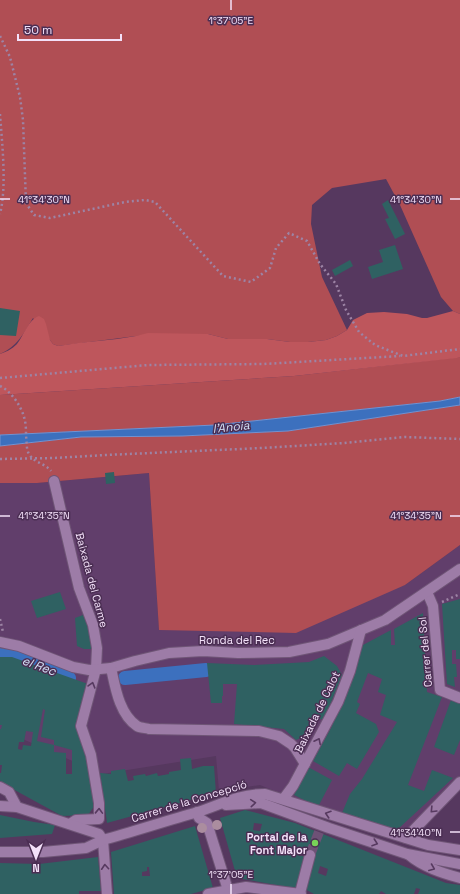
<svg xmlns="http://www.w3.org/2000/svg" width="460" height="894" viewBox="0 0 460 894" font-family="'Space Grotesk',sans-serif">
	<rect width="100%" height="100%" fill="#56385f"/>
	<!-- built -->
	<polygon fill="#613e6b" points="149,473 159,630 405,585 460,545 460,790 413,837 314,807 260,785 219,791 216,756 102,774 0,729 0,483 37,483"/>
	<!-- green -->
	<g fill="#b04e54">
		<path d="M0,0H460V314L453,311L441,297L400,205L386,179L332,188L312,205L311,224L322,277L347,330L337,336L326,340L308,342H290L267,339H228L208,334H178L136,336L58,346L53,344L33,318C24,333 17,347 0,354Z"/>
		<polygon points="460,357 460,397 440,401 215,425 0,435 0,395 294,376"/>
		<polygon points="460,405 460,545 405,585 296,633 159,630 149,473 37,483 0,483 0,446 81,437 182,436 288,431"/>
	</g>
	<!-- forest -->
	<path fill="#be565c" d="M453,311L460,314V357L457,358L294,376L0,395V354C6,352 12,349 17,344C24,335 28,320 39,316L44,319L46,324L50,340L53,344L58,346L78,343L117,339L136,336L148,333L208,334L228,339H267L290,342H308L326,340L337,336L347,330L353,320L367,313L384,312L407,314L422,318H427Z"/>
	<!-- water -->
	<polygon fill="#3c70be" stroke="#7392d0" points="460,397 460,405 288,431 182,436 81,437 0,446 0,435 215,425 440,401"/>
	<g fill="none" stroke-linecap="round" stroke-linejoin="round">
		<!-- canal -->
		<g stroke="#3c70be" stroke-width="14">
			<polyline points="0,655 12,656 69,678"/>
			<polyline points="125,678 206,670"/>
		</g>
	</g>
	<!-- building -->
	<g fill="#2f6162" fill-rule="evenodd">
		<polygon points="388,200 405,234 395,239 385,219 389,218 382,204"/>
		<polygon points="395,245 403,269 372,279 368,267 383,262 379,250"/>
		<polygon points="350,260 353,266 335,276 332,270"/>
		<polygon points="0,308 20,311 16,336 0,335"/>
		<polygon points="114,472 115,483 106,484 105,473"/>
		<polygon points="60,592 66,609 37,618 31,601"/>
		<polygon points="460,599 460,659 456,659 456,650 452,650 452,664 456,664 457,677 454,677 455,687 447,684 442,604"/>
		<polygon points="82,610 91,621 94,649 84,649 77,646 75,618 83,615"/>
		<polygon points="423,613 427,692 442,697 408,785 424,791 432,770 453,778 397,830 342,813 350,794 362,779 397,722 380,715 386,695 378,692 382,679 368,673 357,702 360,704 356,713 376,724 379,732 357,769 347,763 339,776 313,761 331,728 340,707 355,669 363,645 391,630 391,645 395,645 394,629"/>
		<polygon points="324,656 337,666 342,675 324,720 316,718 310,734 296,740 284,729 234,724 237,684 223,684 223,696 222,696 222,703 211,703 207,663 254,665 309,662"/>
		<path d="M0,657H12L88,684L82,706L95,805L88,815L62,816L0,782V773H1L2,765H0V729H1L2,725H0ZM43,709L45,710L41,737L54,740V745L72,750V774H66V753L54,752V745L37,741ZM26,731L33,732L31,746L23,745L22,750L18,749L19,742H24Z"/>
		<polygon points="451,700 460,703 460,740 454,755 434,747"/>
		<polygon points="191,758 192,769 203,766 214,766 216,793 107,823 100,773 111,774 111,771 125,769 128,781 134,780 133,776 145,774 146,776 157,773 158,776 169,774 169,772 181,770 180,759"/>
		<polygon points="308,767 332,780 318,807 294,795"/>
		<path d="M245,810L295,823L446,883L460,885V894H418L420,889L416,888L414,894H386L381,891L379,894H314L303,888L308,852L301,850H298L297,855L307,857L299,889L237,878L220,818ZM254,823L262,824L260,831L253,830ZM320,866L328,869L326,876L318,873Z"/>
		<polygon points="0,815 34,822 55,825 52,834 0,838"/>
		<path d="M195,826L213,888L191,894H114L111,852ZM147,867H149L150,876H142V872L147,871Z"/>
		<polygon points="98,857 101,891 79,891 79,894 0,894 0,863 39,864"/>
	</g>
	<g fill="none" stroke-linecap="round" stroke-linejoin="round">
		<!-- minor-tunnel -->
		<polyline stroke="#6e5176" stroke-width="10" stroke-dasharray="10 5" stroke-linecap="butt" points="310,855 319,832"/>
		<!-- minor casing -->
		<g stroke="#6f5576" stroke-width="12">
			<g id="minor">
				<polyline points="54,481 79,588 93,625 97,648 96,669 81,726 91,755 99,803 99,819 76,820 70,824"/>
				<polyline points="427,592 433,606 440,690 460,698"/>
				<polyline points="0,642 19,646 73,667 89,670 111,668 135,661 169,653 203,651 238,653 289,652 328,644 385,620 460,569"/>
				<path d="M111,668C115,686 119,714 137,726C140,728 146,728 149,729L259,731L279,736L291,744L295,748L305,764"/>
				<polyline points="0,787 9,792 17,807"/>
				<polyline points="284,798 293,786 338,702 350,671 361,630"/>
				<polyline points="226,805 261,803 329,828 407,854 460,864"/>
				<polyline points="0,806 17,807 99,834 103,840 107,894"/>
				<polyline points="197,812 199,818 207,823 228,890"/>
				<polyline points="406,838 460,782"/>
				<path d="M0,852H43L86,848L103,840C135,831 166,821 198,812C222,804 239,794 265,794L428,845L460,850"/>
				<path d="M409,855C423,867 442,873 460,878"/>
				<polyline points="300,893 310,855"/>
				<polyline points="208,894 246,887 301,894"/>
			</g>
		</g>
		<!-- path -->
		<g stroke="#9d84a5" stroke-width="2.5" stroke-dasharray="2 3" stroke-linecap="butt">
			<polyline points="0,36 10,57 20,97 23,120 26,203 34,215 50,218 125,202 145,200 155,202 223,276 251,282 270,268 276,248 289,233 307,241 320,264 336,284 346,310 359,332 375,345 403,356 460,349"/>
			<path d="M0,114C2,143 7,186 0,214"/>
			<polyline points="0,378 148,365 264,364 400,356"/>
			<path d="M0,386C11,391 21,406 24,417C26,423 26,430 26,436C27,442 26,449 29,454C34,463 45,463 51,471"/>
			<polyline points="0,459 54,458 106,455 262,448 344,443 405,437 460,439"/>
			<polyline points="442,602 460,594"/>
			<polyline points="0,619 3,632"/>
		</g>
		<!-- minor -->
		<use href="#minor" stroke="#9d7ca7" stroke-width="10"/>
	</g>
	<!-- trees -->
	<g fill="#ab8d9f">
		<circle cx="217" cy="825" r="5"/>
		<circle cx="202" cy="828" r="5"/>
	</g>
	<!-- one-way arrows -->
	<defs><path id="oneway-chevron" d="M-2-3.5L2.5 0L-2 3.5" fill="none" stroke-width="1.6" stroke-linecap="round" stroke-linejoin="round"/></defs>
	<g stroke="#573a60">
		<use href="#oneway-chevron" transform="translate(92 685) rotate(-74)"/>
		<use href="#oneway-chevron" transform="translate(318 741) rotate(-63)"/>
		<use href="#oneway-chevron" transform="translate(253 803) rotate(-5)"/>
		<use href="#oneway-chevron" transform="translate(433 810) rotate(134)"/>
		<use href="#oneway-chevron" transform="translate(99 811) rotate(-88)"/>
		<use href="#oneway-chevron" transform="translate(328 814) rotate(-162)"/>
		<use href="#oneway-chevron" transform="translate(375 843) rotate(19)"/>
		<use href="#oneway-chevron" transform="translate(105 867) rotate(-94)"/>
		<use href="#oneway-chevron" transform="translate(432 868) rotate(22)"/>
	</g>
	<!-- ticks -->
	<path fill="none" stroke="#f3e1f9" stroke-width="1.5" d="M231,0V10M0,199H10M450,199H460M0,516H10M450,516H460M450,832H460M231,884V894"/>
	<!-- markers -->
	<circle fill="#78d258" stroke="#4b2e53" stroke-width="1.5" cx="315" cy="843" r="4"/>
	<g text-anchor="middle" stroke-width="3" stroke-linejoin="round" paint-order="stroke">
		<!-- street labels -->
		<g font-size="11" fill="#f3e1f9" stroke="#4b2e53">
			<text transform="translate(92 580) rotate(75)" y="4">Baixada del Carme</text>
			<text x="237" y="644">Ronda del Rec</text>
			<text transform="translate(425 652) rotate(-95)" y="4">Carrer del Sol</text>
			<text transform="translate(317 712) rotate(-64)" y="4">Baixada de Calot</text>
			<text transform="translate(189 801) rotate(-17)" y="4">Carrer de la Concepció</text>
		</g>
		<!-- poi labels -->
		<g font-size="11" font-weight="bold" fill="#f3e1f9" stroke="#4b2e53" text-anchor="end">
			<text x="307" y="841">Portal de la<tspan x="307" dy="13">Font Major</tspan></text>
		</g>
		<!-- water labels -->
		<g font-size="12" font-style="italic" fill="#d2e0f5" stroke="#4b2e53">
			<text transform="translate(231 427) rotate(-6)" y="4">l'Anoia</text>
			<text transform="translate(39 666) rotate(20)" y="4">el Rec</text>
		</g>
	</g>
	<g font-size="10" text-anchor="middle" fill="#f3e1f9" stroke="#4b2e53" stroke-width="3" stroke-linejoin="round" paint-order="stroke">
		<text x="231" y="24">1°37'05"E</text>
		<text x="416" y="203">41°34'30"N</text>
		<text x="44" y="203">41°34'30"N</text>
		<text x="416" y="519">41°34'35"N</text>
		<text x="44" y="519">41°34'35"N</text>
		<text x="416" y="836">41°34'40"N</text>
		<text x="231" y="878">1°37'05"E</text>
	</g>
	<!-- north arrow -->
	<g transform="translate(36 858) rotate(180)" stroke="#4b2e53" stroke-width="3" paint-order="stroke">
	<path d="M0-3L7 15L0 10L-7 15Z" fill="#f3e1f9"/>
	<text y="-6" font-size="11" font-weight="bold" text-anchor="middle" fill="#f3e1f9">N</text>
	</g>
	<!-- scale -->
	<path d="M18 34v6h103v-6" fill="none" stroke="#f3e1f9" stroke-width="2"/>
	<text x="24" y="34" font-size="12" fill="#f3e1f9" stroke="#4b2e53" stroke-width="3" paint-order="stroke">50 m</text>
</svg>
